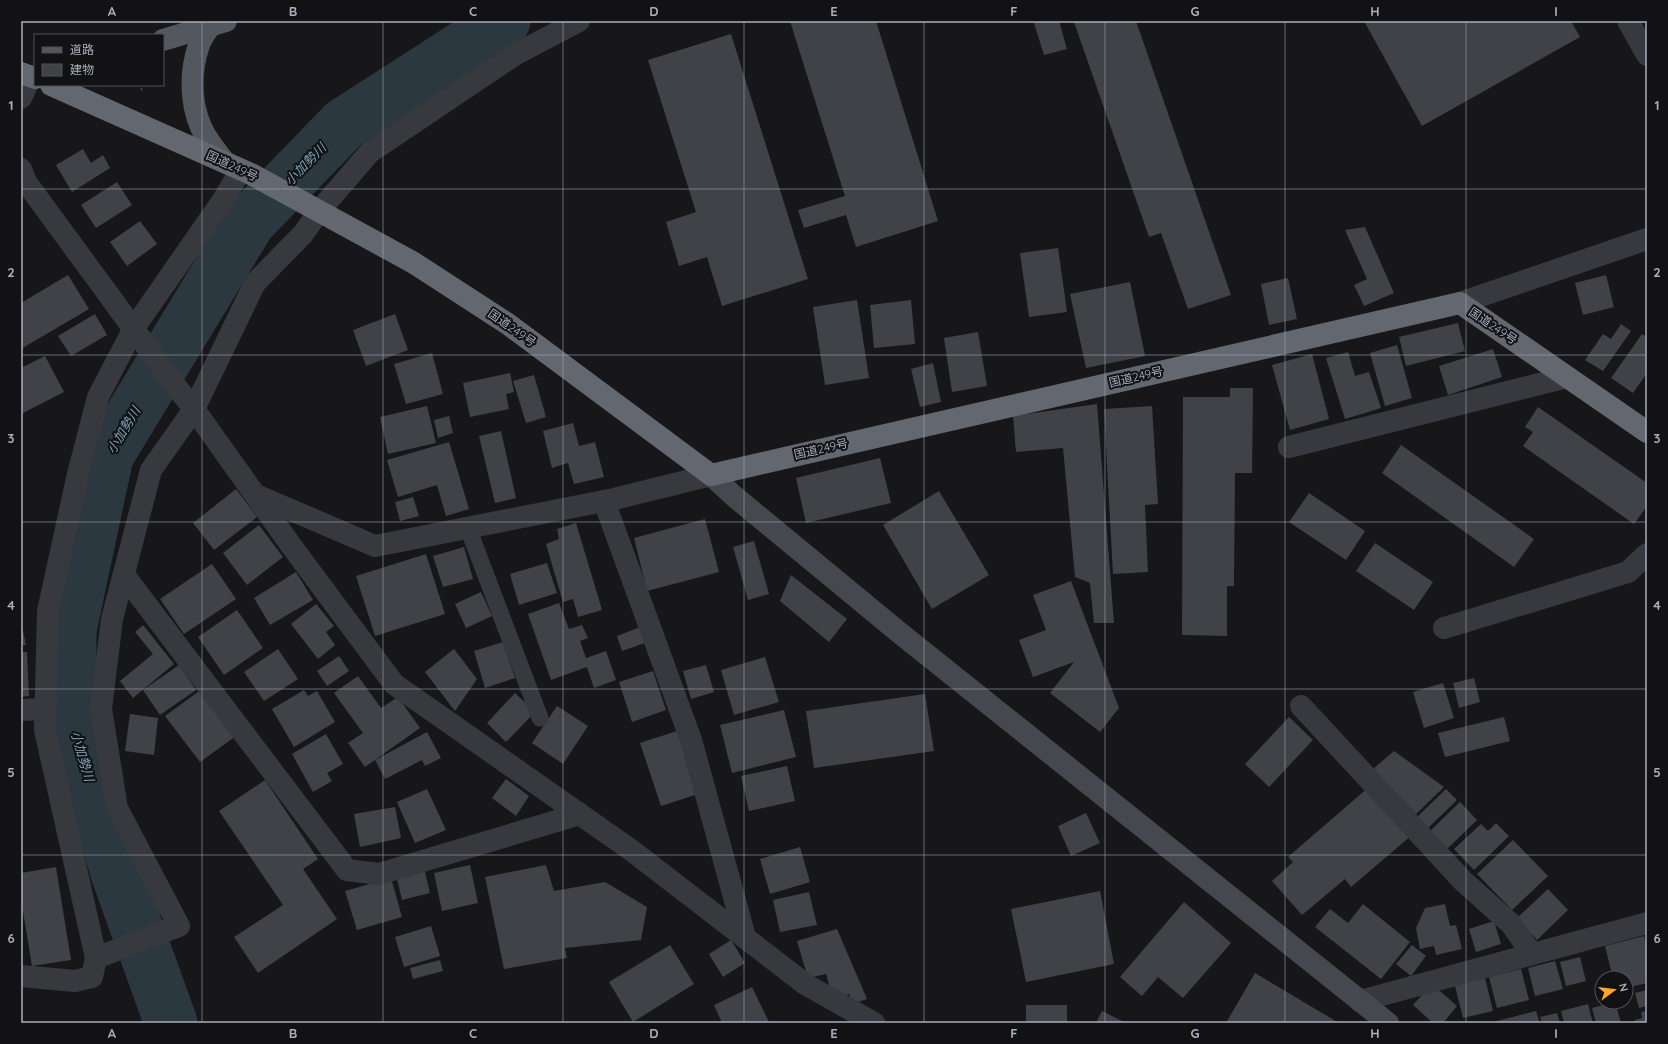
<svg xmlns="http://www.w3.org/2000/svg" width="1668" height="1044" viewBox="0 0 1668 1044" font-family="Quicksand,'Noto Sans JP',sans-serif">
	<rect width="100%" height="100%" fill="#17171a"/>
	<!-- water -->
	<polygon fill="#2b383f" points="155,950 160,964 148,973 168,1023 153,1023 130,958"/>
	<g fill="none" stroke-linecap="round" stroke-linejoin="round">
		<!-- river -->
		<polyline stroke="#2b383f" stroke-width="53" points="171,1023 117,873 70,710 70,630 107,456 249,222 344,124 504,21"/>
	</g>
	<!-- building -->
	<g fill="#414247">
		<polygon points="790,21 876,21 938,221 856,247 846,215 804,228 798,210 845,196"/>
		<polygon points="1041,21 1059,21 1067,49 1044,55 1034,23"/>
		<polygon points="1077,21 1136,21 1231,295 1188,309 1161,233 1149,237 1074,22"/>
		<polygon points="1364,21 1571,21 1580,37 1422,126"/>
		<polygon points="731,34 808,279 722,306 707,257 679,266 666,222 696,212 648,60"/>
		<polygon points="83,149 91,163 103,155 110,168 72,192 56,165"/>
		<polygon points="117,182 132,205 96,228 81,205"/>
		<polygon points="140,221 157,244 127,266 110,242"/>
		<polygon points="1365,227 1394,293 1364,306 1354,285 1367,279 1345,230"/>
		<polygon points="1058,248 1067,312 1029,317 1020,253"/>
		<polygon points="68,275 89,309 21,349 21,303"/>
		<polygon points="1606,275 1614,307 1583,315 1575,283"/>
		<polygon points="1288,278 1297,319 1269,325 1261,284"/>
		<polygon points="1130,282 1145,356 1086,368 1070,294"/>
		<polygon points="857,300 869,378 825,385 813,307"/>
		<polygon points="911,300 915,344 874,348 870,305"/>
		<polygon points="95,314 107,335 71,356 58,336"/>
		<polygon points="395,314 408,350 366,366 353,330"/>
		<polygon points="1458,323 1465,351 1406,366 1399,337"/>
		<polygon points="1621,324 1631,331 1603,371 1585,360 1603,334 1611,339"/>
		<polygon points="978,332 987,386 952,392 944,338"/>
		<polygon points="1642,334 1647,337 1647,373 1633,393 1611,378"/>
		<polygon points="1397,345 1412,398 1385,406 1370,353"/>
		<polygon points="1493,349 1502,377 1448,395 1439,366"/>
		<polygon points="1348,352 1355,376 1369,372 1381,408 1345,419 1326,358"/>
		<polygon points="432,353 443,394 406,404 394,364"/>
		<polygon points="1312,354 1329,419 1290,430 1272,365"/>
		<polygon points="45,356 64,392 21,414 21,368"/>
		<polygon points="933,363 941,402 920,407 911,369"/>
		<polygon points="510,373 514,392 506,394 509,409 470,417 463,383"/>
		<polygon points="534,375 546,417 526,423 513,381"/>
		<polygon points="1230,388 1253,388 1252,473 1235,473 1234,586 1227,586 1227,636 1182,635 1183,397 1230,397"/>
		<polygon points="1097,404 1114,623 1094,623 1090,583 1075,577 1063,448 1016,452 1013,416"/>
		<polygon points="427,406 436,443 388,454 380,417"/>
		<polygon points="1152,406 1158,504 1145,505 1148,572 1113,574 1104,409"/>
		<polygon points="1538,407 1647,483 1647,506 1634,524 1523,446 1533,432 1525,427"/>
		<polygon points="449,416 453,433 438,438 434,420"/>
		<polygon points="573,423 579,446 595,442 604,477 574,484 568,463 552,468 543,431"/>
		<polygon points="501,431 516,498 495,503 479,436"/>
		<polygon points="449,442 469,509 446,516 437,485 398,497 387,460"/>
		<polygon points="1401,445 1534,539 1514,567 1382,473"/>
		<polygon points="880,458 891,503 806,523 796,478"/>
		<polygon points="236,489 257,517 214,550 193,523"/>
		<polygon points="939,491 989,575 932,609 883,525"/>
		<polygon points="1309,493 1365,531 1346,560 1289,522"/>
		<polygon points="413,497 419,516 400,521 395,502"/>
		<polygon points="705,519 719,572 647,591 634,538"/>
		<polygon points="576,523 602,610 578,617 573,599 563,602 546,544 559,539 557,529"/>
		<polygon points="259,525 283,557 247,585 223,553"/>
		<polygon points="754,541 769,594 748,600 733,547"/>
		<polygon points="1375,543 1433,582 1414,610 1356,571"/>
		<polygon points="464,547 473,579 443,587 433,556"/>
		<polygon points="426,554 445,614 375,636 356,576"/>
		<polygon points="547,563 557,593 519,605 510,574"/>
		<polygon points="212,564 236,599 184,634 160,599"/>
		<polygon points="296,572 313,600 270,625 254,598"/>
		<polygon points="791,575 847,619 829,642 780,601"/>
		<polygon points="1071,581 1119,708 1100,732 1050,693 1074,662 1033,677 1019,640 1046,630 1033,595"/>
		<polygon points="481,592 492,616 466,628 455,604"/>
		<polygon points="559,603 569,629 582,625 588,638 580,641 586,658 606,651 616,680 594,688 587,667 551,680 528,614"/>
		<polygon points="316,604 334,626 326,632 335,645 318,659 291,624"/>
		<polygon points="237,610 263,648 224,675 198,637"/>
		<polygon points="21,621 26,645 21,645"/>
		<polygon points="143,625 174,664 133,698 120,681 153,654 135,632"/>
		<polygon points="640,627 645,643 622,651 617,636"/>
		<polygon points="503,642 515,678 485,688 474,651"/>
		<polygon points="278,649 298,679 264,701 244,672"/>
		<polygon points="454,649 477,679 455,711 425,672"/>
		<polygon points="21,652 27,652 29,696 21,697"/>
		<polygon points="339,656 349,671 327,686 317,671"/>
		<polygon points="765,657 779,702 734,715 721,670"/>
		<polygon points="179,665 196,690 160,715 143,690"/>
		<polygon points="706,665 714,692 691,699 683,671"/>
		<polygon points="653,671 666,710 632,722 619,682"/>
		<polygon points="358,676 381,708 398,697 420,728 365,767 348,743 363,733 334,693"/>
		<polygon points="1474,678 1480,702 1459,708 1453,683"/>
		<polygon points="1443,683 1454,718 1424,728 1413,692"/>
		<polygon points="202,689 236,736 200,762 165,716"/>
		<polygon points="304,690 308,696 317,691 335,722 294,747 272,709"/>
		<polygon points="515,693 535,712 506,742 487,723"/>
		<polygon points="925,694 934,751 814,768 806,711"/>
		<polygon points="557,706 588,726 563,764 532,743"/>
		<polygon points="784,710 796,757 732,773 720,725"/>
		<polygon points="130,714 158,718 154,755 125,751"/>
		<polygon points="1289,717 1313,740 1269,787 1245,764"/>
		<polygon points="1504,717 1510,741 1445,757 1438,733"/>
		<polygon points="680,730 701,793 661,806 640,743"/>
		<polygon points="427,732 441,758 425,766 422,760 385,779 375,760"/>
		<polygon points="326,734 343,764 327,773 332,781 313,792 292,754"/>
		<polygon points="1394,751 1444,787 1416,814 1373,769"/>
		<polygon points="787,766 795,801 749,811 741,776"/>
		<polygon points="506,779 529,796 516,816 492,798"/>
		<polygon points="265,780 318,859 303,869 337,919 258,973 234,937 283,905 219,811"/>
		<polygon points="1370,786 1412,835 1351,887 1345,879 1302,915 1272,881 1293,862 1288,857"/>
		<polygon points="427,789 446,830 415,843 397,802"/>
		<polygon points="1446,789 1457,800 1428,828 1417,817"/>
		<polygon points="1460,802 1477,820 1447,849 1430,831"/>
		<polygon points="395,807 401,838 360,847 354,814"/>
		<polygon points="1086,813 1100,843 1071,856 1058,826"/>
		<polygon points="1496,823 1509,836 1474,870 1454,849 1481,824 1488,831"/>
		<polygon points="1513,840 1548,876 1512,910 1477,874"/>
		<polygon points="800,847 810,882 770,894 760,859"/>
		<polygon points="470,865 478,903 442,911 434,873"/>
		<polygon points="546,865 554,891 605,882 647,907 641,940 565,948 567,958 504,969 485,877"/>
		<polygon points="56,867 71,960 32,966 21,899 21,873"/>
		<polygon points="424,868 430,893 402,900 396,875"/>
		<polygon points="391,878 402,917 357,930 345,891"/>
		<polygon points="1548,889 1568,910 1537,940 1517,918"/>
		<polygon points="1100,891 1114,964 1026,982 1011,909"/>
		<polygon points="809,892 817,925 780,932 773,900"/>
		<polygon points="1184,902 1231,943 1183,998 1158,977 1142,996 1120,977"/>
		<polygon points="1363,904 1410,942 1381,979 1315,927 1330,909 1348,923"/>
		<polygon points="1445,904 1450,926 1456,925 1462,949 1436,955 1434,946 1420,949 1416,928 1425,908"/>
		<polygon points="1494,921 1501,944 1476,952 1469,929"/>
		<polygon points="431,926 440,956 404,967 395,937"/>
		<polygon points="837,929 867,999 852,1004 849,994 833,999 826,974 808,978 797,941"/>
		<polygon points="1644,936 1647,948 1647,983 1626,988 1626,978 1613,978 1605,946"/>
		<polygon points="731,940 745,963 723,977 709,954"/>
		<polygon points="670,945 694,984 633,1022 609,982"/>
		<polygon points="1412,945 1426,956 1411,976 1396,964"/>
		<polygon points="1580,957 1586,981 1566,986 1560,962"/>
		<polygon points="440,960 443,971 413,979 410,968"/>
		<polygon points="1555,961 1563,989 1535,996 1528,968"/>
		<polygon points="1521,969 1529,1000 1497,1008 1489,977"/>
		<polygon points="1255,973 1339,1023 1226,1023"/>
		<polygon points="1485,978 1493,1011 1463,1018 1455,986"/>
		<polygon points="1432,984 1457,1006 1443,1023 1433,1023 1413,1005"/>
		<polygon points="752,987 769,1022 722,1023 714,1005"/>
		<polygon points="1647,990 1647,1006 1639,1008 1635,993"/>
		<polygon points="1615,1002 1621,1023 1596,1023 1592,1008"/>
		<polygon points="1588,1004 1593,1023 1564,1023 1561,1011"/>
		<rect x="1026" y="1005" width="41" height="18"/>
		<polygon points="1102,1011 1126,1023 1096,1023"/>
		<polygon points="1536,1011 1540,1023 1497,1023 1497,1021"/>
		<polygon points="1647,1011 1647,1023 1635,1023 1635,1020 1642,1018 1641,1012"/>
		<polygon points="1557,1013 1560,1023 1542,1023 1540,1017"/>
	</g>
	<g fill="none" stroke-linecap="round" stroke-linejoin="round">
		<!-- path -->
		<polyline stroke="#3d4146" stroke-width="2.5" stroke-dasharray="2 3" stroke-linecap="butt" points="141,90 144,85"/>
		<!-- lane -->
		<polyline stroke="#38393f" stroke-width="17" points="468,528 540,718"/>
		<!-- street -->
		<g stroke="#38393f" stroke-width="22">
			<polyline points="1628,21 1647,55"/>
			<polyline points="21,98 31,76"/>
			<polyline points="21,169 26,182 174,384 194,409 290,544 394,684 631,850 805,984 874,1023"/>
			<polyline points="1460,303 1647,239"/>
			<polyline points="1289,447 1567,377"/>
			<polyline points="256,495 375,546 614,499 711,475"/>
			<polyline points="604,501 691,740 745,937"/>
			<polyline points="124,575 347,870 379,874 580,814"/>
			<polyline points="1444,628 1628,572 1647,554"/>
			<polyline points="1301,706 1463,881 1511,924 1532,954"/>
			<polyline points="21,710 45,709"/>
			<polyline points="96,958 179,926 117,808 101,709 112,619 151,470 194,409 255,283 303,234 320,210 370,152 516,54 579,21"/>
			<polyline points="21,976 75,981 92,977 96,958 45,730 48,611 78,474 98,397 134,328 223,200 241,170"/>
			<polyline points="1360,1001 1647,923"/>
		</g>
		<!-- secondary -->
		<polyline stroke="#45494f" stroke-width="22" points="711,475 735,497 901,634 1388,1023"/>
		<!-- primary -->
		<g stroke="#53575e" stroke-width="22">
			<path d="M210,26C206,32 201,38 199,45C190,71 190,102 201,127C206,139 216,151 224,161"/>
			<polyline points="163,40 226,21"/>
		</g>
		<!-- highway -->
		<g stroke="#636870" stroke-width="22">
			<polyline points="21,73 35,78"/>
			<polyline points="51,85 251,174 414,263 508,324 711,475 1460,303 1647,432"/>
		</g>
	</g>
	<!-- grid -->
	<path fill="none" stroke="#a8afbb" stroke-width="1" stroke-opacity="0.55" d="M202,21V1023M383,21V1023M563,21V1023M744,21V1023M924,21V1023M1105,21V1023M1285,21V1023M1466,21V1023M21,189H1647M21,355H1647M21,522H1647M21,689H1647M21,855H1647"/>
	<g text-anchor="middle" stroke-width="4" stroke-linejoin="round" paint-order="stroke">
		<!-- street labels -->
		<g font-size="12" fill="#a8afbb" stroke="#121215">
			<text transform="translate(232 166) rotate(25)" y="4">国道249号</text>
			<text transform="translate(1493 326) rotate(34)" y="4">国道249号</text>
			<text transform="translate(512 328) rotate(35)" y="4">国道249号</text>
			<text transform="translate(1136 377) rotate(-13)" y="4">国道249号</text>
			<text transform="translate(821 449) rotate(-13)" y="4">国道249号</text>
		</g>
		<!-- water labels -->
		<g font-size="13" font-style="italic" fill="#7ca2b9" stroke="#121215">
			<text transform="translate(305 164) rotate(-46)" y="5">小加勢川</text>
			<text transform="translate(123 430) rotate(-59)" y="5">小加勢川</text>
			<text transform="translate(83 756) rotate(74)" y="5">小加勢川</text>
		</g>
	</g>
	<!-- border -->
	<rect width="1668" height="1044" fill="none" stroke="#121215" stroke-width="44"/>
	<!-- legend -->
	<rect x="34" y="34" width="130" height="52" fill="#121215" stroke="#4e5157"/>
	<rect x="42" y="47" width="20" height="6" fill="#53575e" stroke="#4e5157"/>
	<text x="70" y="54" font-size="12" fill="#a8afbb">道路</text>
	<rect x="42" y="64" width="20" height="12" fill="#414247" stroke="#4e5157"/>
	<text x="70" y="74" font-size="12" fill="#a8afbb">建物</text>
	<!-- north arrow -->
	<g transform="translate(1614 990) rotate(75)"><circle r="19" fill="#121215" stroke="#4e5157"/>
	<path d="M0-3L7 15L0 10L-7 15Z" fill="#ffa52a"/>
	<text y="-6" font-size="11" font-weight="bold" text-anchor="middle" fill="#a8afbb">N</text>
	</g>
	<rect x="22" y="22" width="1624" height="1000" fill="none" stroke="#a8afbb" stroke-width="1.5"/>
	<g font-size="13" text-anchor="middle" font-weight="bold" fill="#a8afbb">
		<text x="112" y="16">A</text>
		<text x="293" y="16">B</text>
		<text x="473" y="16">C</text>
		<text x="654" y="16">D</text>
		<text x="834" y="16">E</text>
		<text x="1014" y="16">F</text>
		<text x="1195" y="16">G</text>
		<text x="1375" y="16">H</text>
		<text x="1556" y="16">I</text>
		<text x="11" y="110">1</text>
		<text x="1657" y="110">1</text>
		<text x="11" y="277">2</text>
		<text x="1657" y="277">2</text>
		<text x="11" y="443">3</text>
		<text x="1657" y="443">3</text>
		<text x="11" y="610">4</text>
		<text x="1657" y="610">4</text>
		<text x="11" y="777">5</text>
		<text x="1657" y="777">5</text>
		<text x="11" y="943">6</text>
		<text x="1657" y="943">6</text>
		<text x="112" y="1038">A</text>
		<text x="293" y="1038">B</text>
		<text x="473" y="1038">C</text>
		<text x="654" y="1038">D</text>
		<text x="834" y="1038">E</text>
		<text x="1014" y="1038">F</text>
		<text x="1195" y="1038">G</text>
		<text x="1375" y="1038">H</text>
		<text x="1556" y="1038">I</text>
	</g>
</svg>
